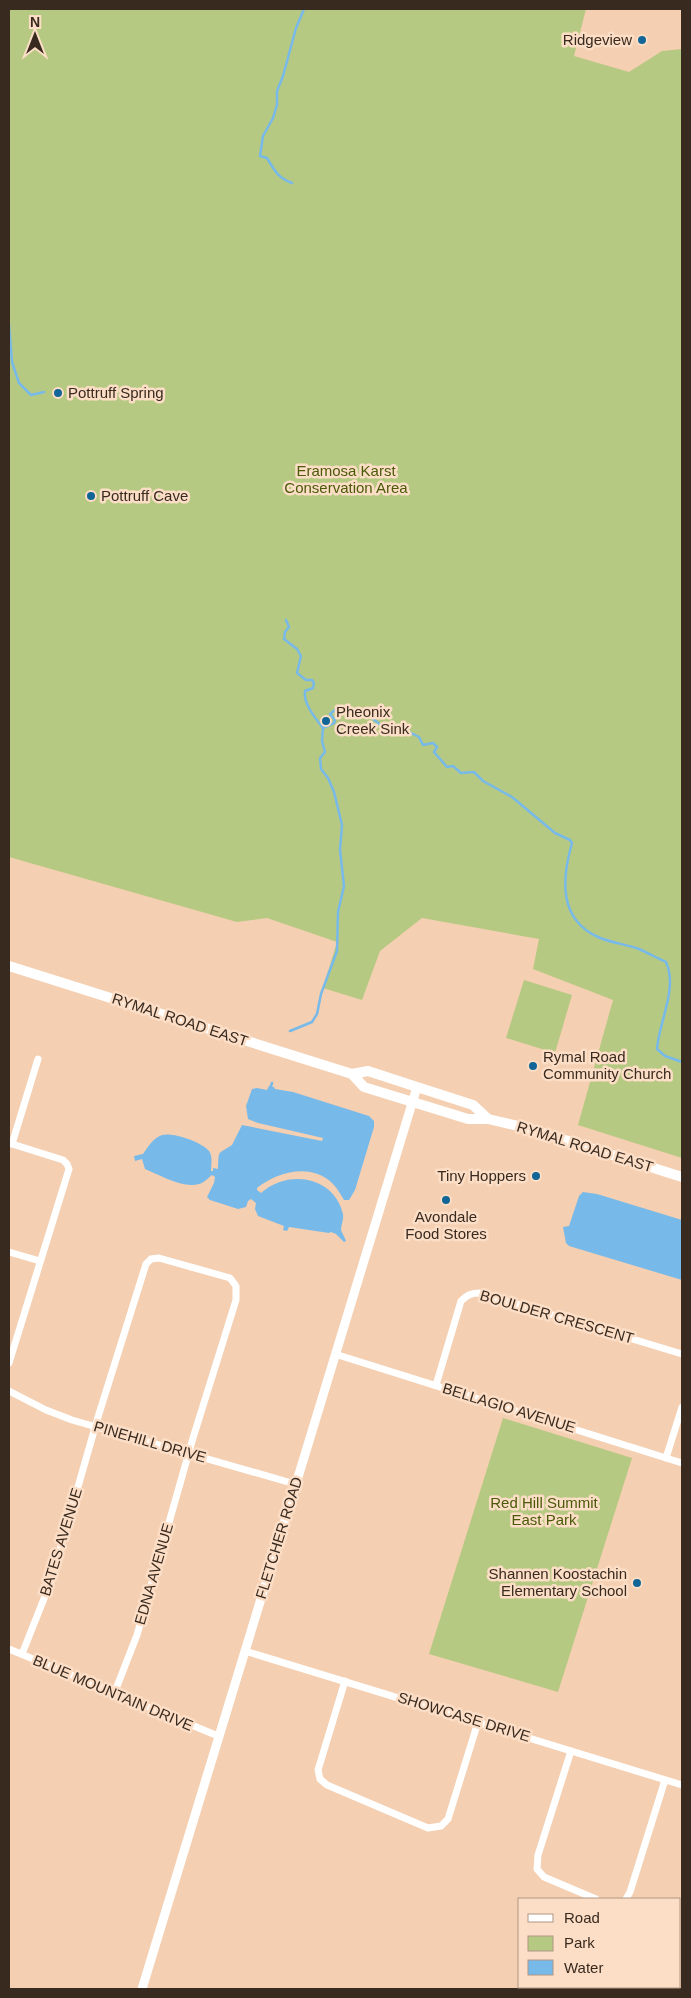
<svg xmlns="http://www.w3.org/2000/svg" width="691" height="1998" viewBox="0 0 691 1998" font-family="Helvetica,sans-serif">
	<rect width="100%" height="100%" fill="#f4cfb1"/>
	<!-- green -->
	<g fill="#b6c982">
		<polygon points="9,9 586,9 574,56 629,72 662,51 682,49 682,1158 578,1125 613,1000 533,969 539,939 422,918 380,951 362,1000 323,988 337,942 267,918 237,922 9,857"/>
		<polygon points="524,980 572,995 555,1053 506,1038"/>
		<polygon points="503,1418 632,1458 558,1692 429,1654"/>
	</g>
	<!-- water -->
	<g fill="#77baea">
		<path d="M269,1086L274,1087L275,1089L293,1092L369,1116L374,1121V1127L355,1190L349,1200H344C341,1195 337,1188 333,1184C312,1162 277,1172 257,1188V1190L261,1193C288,1169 334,1176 343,1214C344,1220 341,1225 341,1230C342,1233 345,1238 346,1241L344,1242L336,1234L331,1232L329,1233L289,1227L287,1231L283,1230L284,1226L258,1216L255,1209L256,1203L251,1199L248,1201L246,1207L238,1209L210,1200L207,1197L214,1183L215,1177L212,1175C208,1178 204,1183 199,1184C183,1189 160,1175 145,1169L142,1159L135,1161L134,1156L143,1154C148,1147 153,1138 162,1135C173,1132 202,1142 209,1151C213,1157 211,1164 211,1171H213V1168L218,1169C219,1149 217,1155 232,1145L242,1125L322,1141L323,1138L258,1123L248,1119L246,1106L252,1089L257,1088L267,1090Z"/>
		<polygon points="583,1192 597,1194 682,1220 682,1280 569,1246 566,1243 563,1227 569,1226 579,1196"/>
	</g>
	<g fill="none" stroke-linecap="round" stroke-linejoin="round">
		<!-- stream -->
		<g stroke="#77baea" stroke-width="2.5">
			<path d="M292,183C278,178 275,171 267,158L260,156L263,136L273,118L277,105V91L283,76L296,28L304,9"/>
			<polyline points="9,324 12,362 19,383 31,395 44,392"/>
			<path d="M286,620L289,627L285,632L284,639L297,649L301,656L297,673L306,680H312L314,683L313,688L305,691C303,703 315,718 323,728L322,741L325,752L320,758L321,769L328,778L334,792L342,825L340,850L344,886L338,912L337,951L321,994L317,1014L312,1022L290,1031"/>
			<path d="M323,728L334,723L335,720L330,714L335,710L358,716L368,715L387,730L409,732L419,737L423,745L433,743L437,747L434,752L447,767L453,766L461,773L474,772L483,781L512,797L555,833L570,840L572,843C562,878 558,919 598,937C611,943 626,944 639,949C648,953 657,958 666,962C678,989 659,1021 657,1049L665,1056L682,1062"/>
			<polyline points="271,1086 272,1083"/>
		</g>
		<!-- minor -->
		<g stroke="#fff" stroke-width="7">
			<polyline points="9,1143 63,1160 67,1164 69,1169 9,1363"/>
			<polyline points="12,1144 38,1059"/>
			<polyline points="9,1252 40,1261"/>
			<polyline points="335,1354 682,1463"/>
			<path d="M436,1385L461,1301C467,1295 471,1293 480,1293L682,1354"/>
			<polyline points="9,1391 46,1410 72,1420 295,1484"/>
			<polyline points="666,1458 682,1407"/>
			<polyline points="9,1649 218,1736"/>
			<polyline points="245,1651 682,1785"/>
			<polyline points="22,1654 51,1581 98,1417 146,1264 151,1259 159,1258 230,1278 236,1286 236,1300 193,1438 137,1635 114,1694"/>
			<polyline points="345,1681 318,1770 320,1779 327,1785 428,1828 441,1826 448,1819 478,1722"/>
			<polyline points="571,1751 538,1855 537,1869 544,1877 596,1899"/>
			<polyline points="626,1899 630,1892 665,1780"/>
		</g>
		<!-- tertiary -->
		<polyline stroke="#fff" stroke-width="9" points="142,1989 417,1087"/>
		<!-- secondary -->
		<g stroke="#fff" stroke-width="10">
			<polyline points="9,966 352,1074 364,1087 468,1119 488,1119 527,1128 682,1177"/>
			<polyline points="352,1074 368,1071 417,1087 473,1105 488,1119"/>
		</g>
	</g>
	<!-- markers -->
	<g fill="#116697" stroke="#fcdec6" stroke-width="2">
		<circle cx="642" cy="40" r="5"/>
		<circle cx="58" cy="393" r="5"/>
		<circle cx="91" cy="496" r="5"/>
		<circle cx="326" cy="721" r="5"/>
		<circle cx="533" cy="1066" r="5"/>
		<circle cx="536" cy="1176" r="5"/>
		<circle cx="446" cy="1200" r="5"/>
		<circle cx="637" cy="1583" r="5"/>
	</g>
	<g text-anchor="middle" stroke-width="5" stroke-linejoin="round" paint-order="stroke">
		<!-- poi labels -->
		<g font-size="15" fill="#392a1f" stroke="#fcdec6" text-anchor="start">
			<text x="632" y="45" text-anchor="end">Ridgeview</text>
			<text x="68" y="398">Pottruff Spring</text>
			<text x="101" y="501">Pottruff Cave</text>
			<text x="336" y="717">Pheonix<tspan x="336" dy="17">Creek Sink</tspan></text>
			<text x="543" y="1062">Rymal Road<tspan x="543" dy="17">Community Church</tspan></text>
			<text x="526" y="1181" text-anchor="end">Tiny Hoppers</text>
			<text x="446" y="1222" text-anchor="middle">Avondale<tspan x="446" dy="17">Food Stores</tspan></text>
			<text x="627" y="1579" text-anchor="end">Shannen Koostachin<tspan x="627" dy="17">Elementary School</tspan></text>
		</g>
		<!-- park labels -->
		<g font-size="15" fill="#4a5a09" stroke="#fcdec6">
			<text x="346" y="476">Eramosa Karst<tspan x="346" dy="17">Conservation Area</tspan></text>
			<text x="544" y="1508">Red Hill Summit<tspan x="544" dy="17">East Park</tspan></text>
		</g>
		<!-- street labels -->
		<g font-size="15" fill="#392a1f" stroke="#fcdec6">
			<text transform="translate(180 1020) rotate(18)" y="5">RYMAL ROAD EAST</text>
			<text transform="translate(585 1147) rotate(17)" y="5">RYMAL ROAD EAST</text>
			<text transform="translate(557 1317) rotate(16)" y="5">BOULDER CRESCENT</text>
			<text transform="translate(509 1408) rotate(17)" y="5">BELLAGIO AVENUE</text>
			<text transform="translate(150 1442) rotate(16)" y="5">PINEHILL DRIVE</text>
			<text transform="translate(279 1538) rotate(-73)" y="5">FLETCHER ROAD</text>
			<text transform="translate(61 1542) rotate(-73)" y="5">BATES AVENUE</text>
			<text transform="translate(154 1574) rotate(-74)" y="5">EDNA AVENUE</text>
			<text transform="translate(113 1693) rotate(23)" y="5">BLUE MOUNTAIN DRIVE</text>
			<text transform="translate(464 1717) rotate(17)" y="5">SHOWCASE DRIVE</text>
		</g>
	</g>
	<!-- border -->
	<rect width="691" height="1998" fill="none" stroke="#392a1f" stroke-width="20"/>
	<!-- legend -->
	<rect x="518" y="1898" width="162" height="90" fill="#fcdec6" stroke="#ae9683"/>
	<rect x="528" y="1914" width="25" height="8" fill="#ffffff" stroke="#ae9683"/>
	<text x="564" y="1923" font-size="15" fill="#392a1f">Road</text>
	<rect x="528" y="1936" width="25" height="15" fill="#b6c982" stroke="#ae9683"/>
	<text x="564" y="1948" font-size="15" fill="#392a1f">Park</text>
	<rect x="528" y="1960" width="25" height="15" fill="#77baea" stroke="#ae9683"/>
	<text x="564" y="1973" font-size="15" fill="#392a1f">Water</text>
	<!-- north arrow -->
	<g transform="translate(35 35)" stroke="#fcdec6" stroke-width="4" paint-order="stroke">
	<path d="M0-4L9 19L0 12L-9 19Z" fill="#392a1f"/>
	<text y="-8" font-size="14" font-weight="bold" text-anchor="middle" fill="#392a1f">N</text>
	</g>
</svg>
